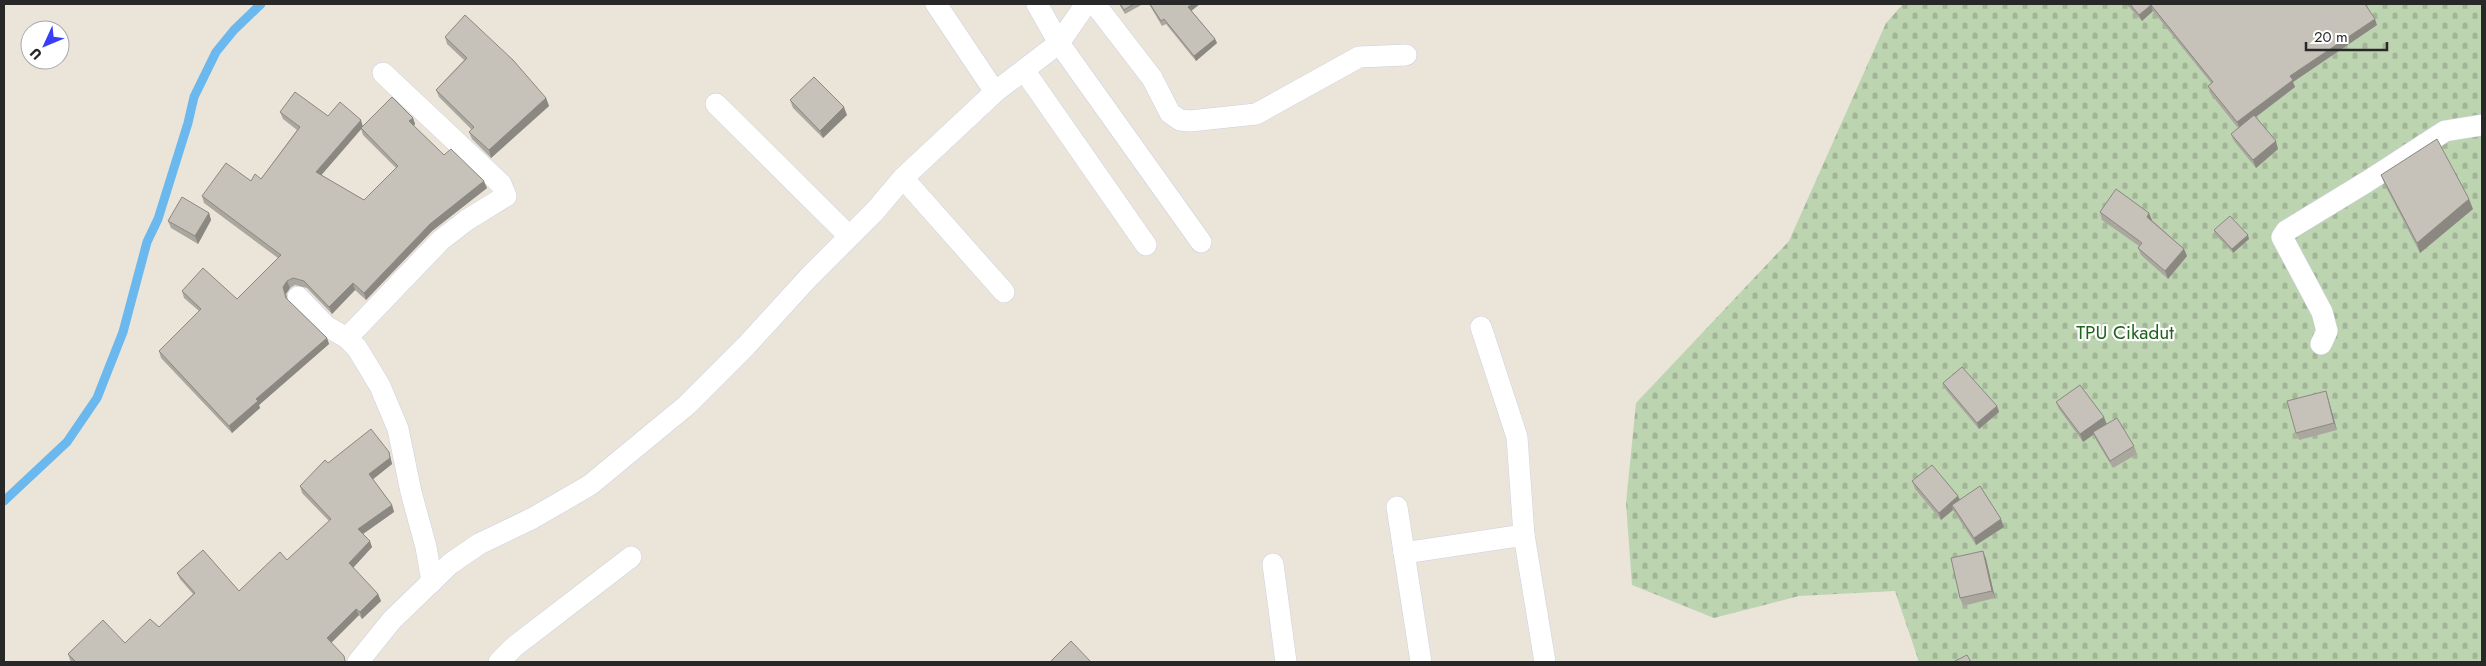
<svg xmlns="http://www.w3.org/2000/svg" width="2486" height="666" viewBox="0 0 2486 666" font-family="Jost,sans-serif">
	<defs>
		<pattern id="cemetery-stones" width="16" height="16" patternUnits="userSpaceOnUse" patternTransform="scale(1.25)"><rect width="16" height="16" fill="#bcd4b0"/><path d="M2 7V4a2 2 0 0 1 4 0v3zM10 15v-3a2 2 0 0 1 4 0v3z" fill="#a2b697"/></pattern>
	</defs>
	<rect width="100%" height="100%" fill="#ebe5d9"/>
	<!-- cemetery -->
	<polygon fill="url(#cemetery-stones)" points="1903,4 2482,4 2482,662 1919,662 1895,591 1799,596 1714,618 1632,585 1626,503 1636,403 1789,241 1886,23"/>
	<g fill="none" stroke-linecap="round" stroke-linejoin="round">
		<!-- stream -->
		<polyline stroke="#6ab8ee" stroke-width="9" points="4,501 67,442 97,398 123,332 147,242 158,219 188,123 194,97 216,52 234,30 261,4"/>
		<!-- minor casing -->
		<g stroke="#cecfe1" stroke-width="22">
			<g id="minor">
				<polyline points="936,4 995,92"/>
				<polyline points="1037,4 1059,43 1201,242"/>
				<polyline points="1095,4 1152,78 1170,113 1180,120 1190,121 1256,114 1359,57 1406,55"/>
				<polyline points="1024,70 1146,245"/>
				<polyline points="716,104 849,236"/>
				<polyline points="903,178 1004,292"/>
				<polyline points="298,297 326,326 347,338 357,348 380,386 398,429 411,492 426,547 432,582"/>
				<polyline points="1481,327 1517,437 1524,535"/>
				<polyline points="347,338 441,240 467,220 506,196 501,184 383,73"/>
				<polyline points="2321,344 2327,331 2322,312 2282,237 2286,231 2368,181 2445,131 2482,125"/>
				<polyline points="1397,507 1421,662"/>
				<polyline points="1404,553 1524,535 1545,662"/>
				<polyline points="1273,564 1286,662"/>
				<polyline points="358,662 392,620 450,564 479,544 533,518 590,485 687,405 746,346 809,277 875,211 903,178 995,92 1059,43 1086,4"/>
				<polyline points="499,662 514,647 631,557"/>
			</g>
		</g>
		<!-- minor -->
		<use href="#minor" stroke="#fff" stroke-width="21"/>
	</g>
	<!-- wall -->
	<g fill="#aaa79f" fill-rule="evenodd">
		<polygon points="1119,4 1143,4 1125,14"/>
		<polygon points="1149,4 1200,4 1191,10 1215,39 1217,43 1196,61 1166,24 1162,26"/>
		<polygon points="2126,4 2365,4 2377,25 2293,82 2295,87 2256,117 2278,149 2256,168 2234,141 2231,134 2238,128 2210,93 2208,86 2211,83 2153,11 2142,21"/>
		<polygon points="445,37 546,98 549,106 491,158 472,139 469,132 472,130 439,97 436,90 464,60 447,44"/>
		<polygon points="790,100 847,115 823,138 793,108"/>
		<path d="M280,112L328,116L363,126L413,118L415,124L414,126L444,155L487,188L432,231L366,300L355,290L332,314L307,288L295,285L290,288L286,294L287,299L327,338L329,344L259,405L260,408L232,433L161,358L159,351L199,311L184,298L182,291L237,299L278,258L204,203L202,196L261,179L297,130L283,119ZM361,129L363,135L396,168L364,200L321,175Z"/>
		<polygon points="2381,175 2473,209 2420,253 2385,185"/>
		<polygon points="2100,212 2152,220 2184,249 2187,256 2168,279 2141,255 2138,248 2139,246 2102,220"/>
		<polygon points="209,213 211,220 198,244 171,228 168,221"/>
		<polygon points="2214,230 2249,239 2233,253 2215,234"/>
		<polygon points="1943,383 1997,406 1999,412 1979,429 1946,390"/>
		<polygon points="2326,391 2337,430 2299,440 2296,433"/>
		<polygon points="2056,402 2107,424 2134,446 2137,454 2113,468 2096,440 2094,434 2083,442 2059,409"/>
		<polygon points="389,452 392,464 373,479 392,505 394,512 363,534 372,547 353,568 378,594 381,601 362,619 359,615 331,643 346,662 72,662 70,660 68,654 125,643 159,627 193,594 180,579 177,573 239,591 287,560 329,521 302,493 300,486 328,463"/>
		<polygon points="1912,481 1958,496 1960,499 2004,527 1976,545 1953,510 1941,520 1915,489"/>
		<polygon points="1983,551 1986,559 1995,598 1963,606 1960,598"/>
	</g>
	<!-- shaded-wall -->
	<g fill="#8b8882">
		<polygon points="1192,4 1200,4 1190,12 1188,7"/>
		<polygon points="2151,5 2153,11 2142,21 2139,15"/>
		<polygon points="2375,19 2377,25 2293,82 2295,87 2240,129 2237,122 2290,76"/>
		<polygon points="1215,39 1217,43 1196,61 1194,56"/>
		<polygon points="546,98 549,106 491,158 489,150"/>
		<polygon points="844,107 847,115 823,138 820,131"/>
		<polygon points="413,118 415,124 412,128 409,121"/>
		<polygon points="361,120 363,127 318,179 316,172"/>
		<polygon points="2276,141 2278,149 2256,168 2253,160"/>
		<polygon points="484,181 487,188 432,231 366,300 364,293 430,224"/>
		<polygon points="2469,199 2473,209 2420,253 2417,243"/>
		<polygon points="209,213 211,220 198,244 195,236"/>
		<polygon points="2149,213 2152,220 2150,224 2147,217"/>
		<polygon points="2248,235 2249,239 2233,253 2232,249"/>
		<polygon points="2184,249 2187,256 2168,279 2165,271"/>
		<polygon points="287,281 290,288 286,294 289,305 283,287"/>
		<polygon points="353,283 355,290 332,314 329,307"/>
		<polygon points="327,338 329,344 259,405 260,408 232,433 229,426 256,399"/>
		<polygon points="2326,391 2328,398 2337,430 2334,423"/>
		<polygon points="1997,406 1999,412 1979,429 1977,423"/>
		<polygon points="2104,417 2107,425 2083,442 2080,434"/>
		<polygon points="389,452 392,464 372,480 369,474"/>
		<polygon points="1958,496 1961,504 1952,505 1953,510 1941,520 1939,513"/>
		<polygon points="392,505 394,512 360,536 358,529"/>
		<polygon points="2001,519 2004,527 1976,545 1974,538"/>
		<polygon points="370,541 372,547 351,570 349,563"/>
		<polygon points="1983,551 1986,559 1995,598 1992,591"/>
		<polygon points="378,594 381,601 362,619 360,612"/>
		<polygon points="356,609 359,615 329,645 327,638"/>
	</g>
	<!-- building -->
	<g fill="#c6c2b9" stroke="#8b8882">
		<polygon points="1120,4 1134,4 1124,10"/>
		<polygon points="1150,4 1192,4 1188,7 1215,39 1194,56 1164,19 1161,21"/>
		<polygon points="2130,4 2365,4 2375,19 2290,76 2293,80 2237,122 2208,86 2213,82 2151,5 2139,15"/>
		<polygon points="465,15 513,60 546,98 489,150 469,132 474,127 436,90 467,58 445,37"/>
		<polygon points="814,77 844,107 820,131 790,100"/>
		<polygon points="295,92 328,116 340,102 361,120 316,172 364,200 398,166 361,128 392,97 413,118 409,121 444,155 451,149 484,181 430,224 364,293 353,283 329,307 304,281 293,278 287,281 283,287 286,298 327,338 256,399 258,401 229,426 159,351 201,309 182,291 203,268 237,299 281,255 202,196 226,163 251,181 255,174 261,179 300,127 280,112"/>
		<polygon points="2254,115 2276,141 2253,160 2231,134"/>
		<polygon points="2437,139 2469,199 2417,243 2381,175"/>
		<polygon points="2116,189 2149,213 2147,217 2184,249 2165,271 2138,248 2142,243 2100,212"/>
		<polygon points="182,197 209,213 195,236 168,221"/>
		<polygon points="2230,216 2248,235 2232,249 2214,230"/>
		<polygon points="1962,367 1997,406 1977,423 1943,383"/>
		<polygon points="2080,385 2104,417 2080,434 2056,402"/>
		<polygon points="2326,391 2334,423 2296,433 2287,401"/>
		<polygon points="2117,418 2134,446 2110,461 2093,432"/>
		<polygon points="371,429 389,452 390,458 369,474 392,505 358,529 370,541 349,563 378,594 360,612 356,609 327,638 344,656 345,661 343,662 76,662 68,654 103,620 125,643 150,619 159,627 195,593 177,573 203,550 239,591 280,552 287,560 331,519 300,486 325,460 328,463"/>
		<polygon points="1932,465 1958,496 1939,513 1912,481"/>
		<polygon points="1980,486 2001,519 1974,538 1952,505"/>
		<polygon points="1983,551 1992,591 1960,598 1951,558"/>
		<polygon points="1071,641 1091,662 1050,662"/>
		<polygon points="1967,655 1971,662 1953,662"/>
	</g>
	<g text-anchor="middle" stroke-width="4.5" stroke-linejoin="round" paint-order="stroke">
		<!-- park labels -->
		<g font-size="19" fill="#1d6419" stroke="#fff">
			<text x="2125" y="339">TPU Cikadut</text>
		</g>
	</g>
	<!-- border -->
	<rect width="2486" height="666" fill="none" stroke="#282828" stroke-width="10"/>
	<!-- north arrow -->
	<g transform="translate(45 45) rotate(226)"><circle r="24" fill="#ffffff" stroke="#a9a9a9"/>
	<path d="M0-4L9 19L0 12L-9 19Z" fill="#363efa"/>
	<text y="-8" font-size="14" font-weight="bold" text-anchor="middle" fill="#282828">U</text>
	</g>
	<!-- scale -->
	<path d="M2306 42v8h81v-8" fill="none" stroke="#282828" stroke-width="2.5"/>
	<text x="2314" y="42" font-size="15" fill="#282828" stroke="#ffffff" stroke-width="4" paint-order="stroke">20 m</text>
</svg>
